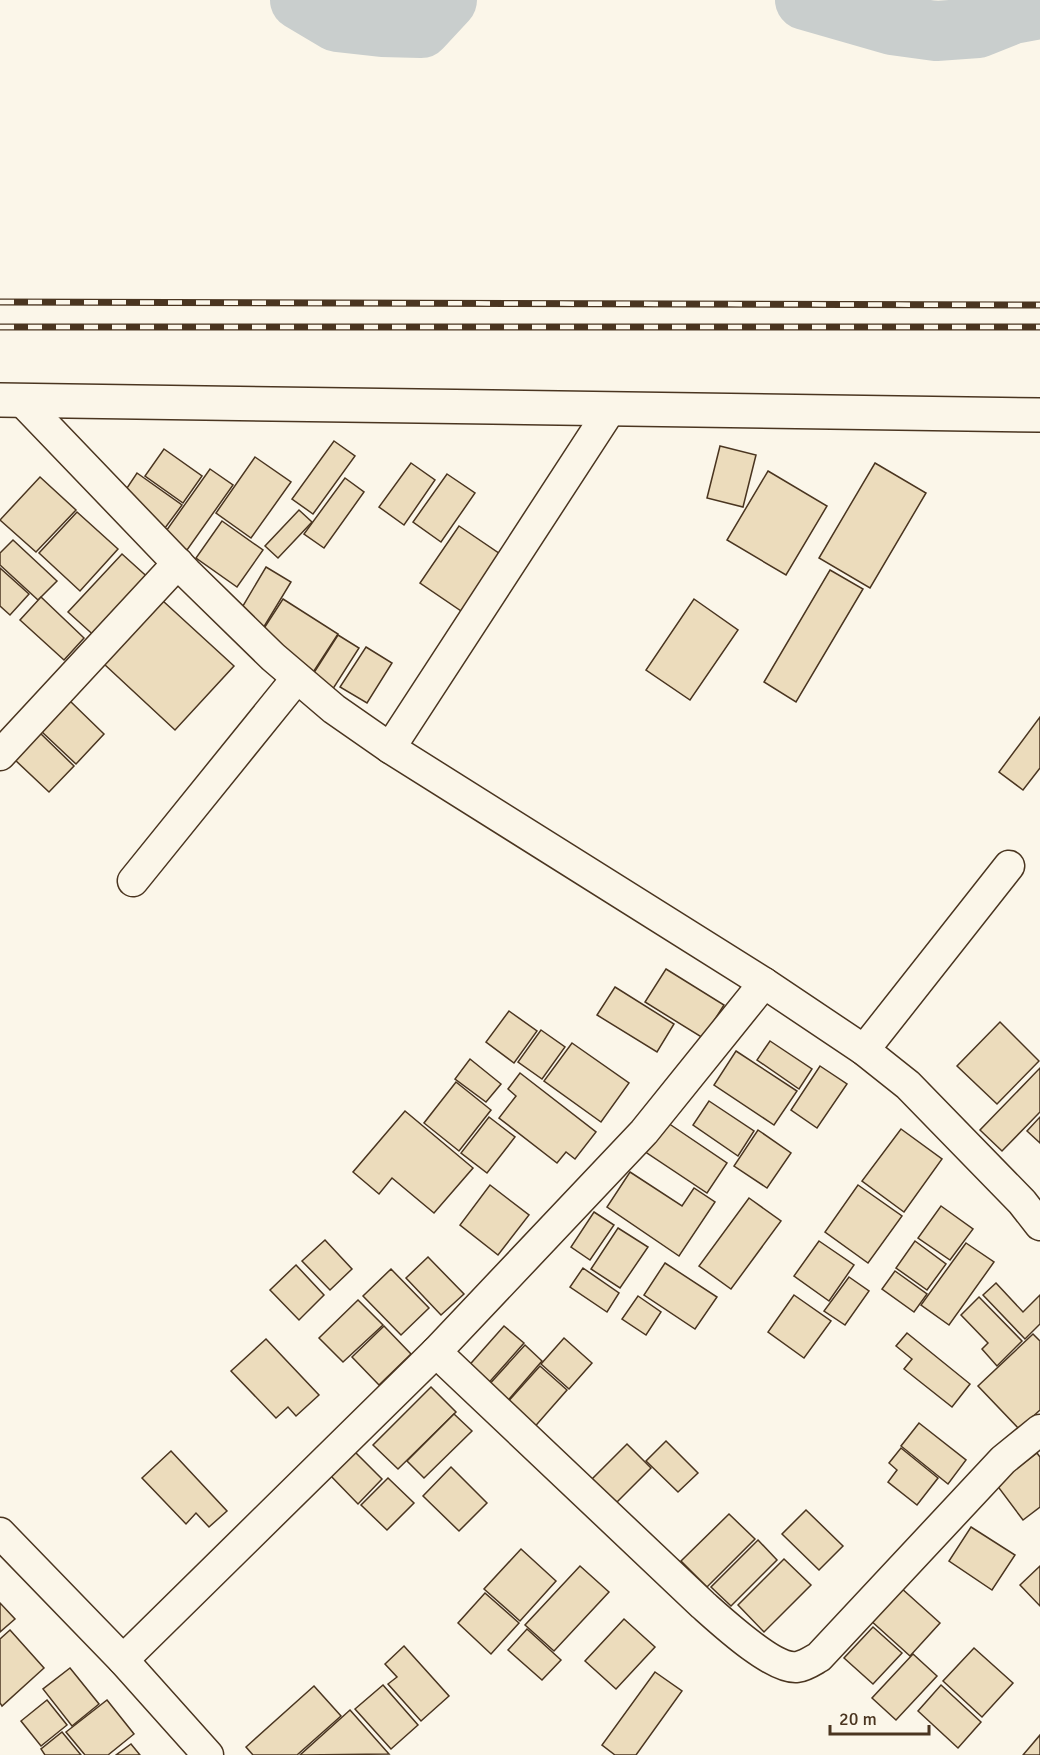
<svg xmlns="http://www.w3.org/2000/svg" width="1040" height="1755" viewBox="0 0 1040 1755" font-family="Signika,sans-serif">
	<rect width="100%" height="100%" fill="#fbf6e9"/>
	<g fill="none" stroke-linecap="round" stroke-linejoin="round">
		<!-- river -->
		<g stroke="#c9cecd" stroke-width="60">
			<polyline points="300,0 337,22 382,27 421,28 447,0"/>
			<polyline points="805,0 892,25 936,31 978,28 1013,14 1040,9"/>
		</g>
	</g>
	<!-- building -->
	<g fill="#ecdcbc" stroke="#4a3520" stroke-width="1.5">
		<polygon points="334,441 355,456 313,514 292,499"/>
		<polygon points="720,446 756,455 743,507 707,498"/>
		<polygon points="164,449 202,476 183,503 145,476"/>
		<polygon points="255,457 291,482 251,538 216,513"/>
		<polygon points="411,463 435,480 404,525 379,507"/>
		<polygon points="875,463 926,493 870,588 819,558"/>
		<polygon points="210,469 233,485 187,550 164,534"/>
		<polygon points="768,471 827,506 786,575 727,540"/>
		<polygon points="137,473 182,505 165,528 121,497"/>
		<polygon points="447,474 475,493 441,542 413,522"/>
		<polygon points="40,477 76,510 36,552 0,520"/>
		<polygon points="345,478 364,492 324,548 304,534"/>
		<polygon points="299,510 312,522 278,558 265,546"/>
		<polygon points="77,512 118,549 80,591 39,553"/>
		<polygon points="222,521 263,550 237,587 196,558"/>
		<polygon points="459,526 506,558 467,615 420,583"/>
		<polygon points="13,540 57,581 38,600 0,565 0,553"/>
		<polygon points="122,554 153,582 99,640 68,612"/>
		<polygon points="266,567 291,582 262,630 237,616"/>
		<polygon points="0,568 29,594 10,615 0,606"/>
		<polygon points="830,570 863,589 796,702 764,682"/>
		<polygon points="41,597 84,638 64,660 20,620"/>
		<polygon points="283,599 338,634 312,674 257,639"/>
		<polygon points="694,599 738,630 690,700 646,670"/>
		<polygon points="163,601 234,666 175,730 104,664"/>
		<polygon points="338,635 359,648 329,695 308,682"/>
		<polygon points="366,647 392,663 367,703 340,687"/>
		<polygon points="70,701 104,734 76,764 41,731"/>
		<polygon points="1040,717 1040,768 1023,790 999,772"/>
		<polygon points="39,732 74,766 49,792 14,759"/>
		<polygon points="666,969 724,1005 703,1038 645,1002"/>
		<polygon points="615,987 674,1024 657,1052 597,1015"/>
		<polygon points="509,1011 537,1031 514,1063 486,1042"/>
		<polygon points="1000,1022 1039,1061 997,1104 957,1066"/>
		<polygon points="541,1030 565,1047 542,1079 518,1062"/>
		<polygon points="770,1041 812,1069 799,1089 757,1060"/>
		<polygon points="572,1043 629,1083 601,1122 544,1081"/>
		<polygon points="736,1051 797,1091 774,1125 714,1085"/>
		<polygon points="470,1059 501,1084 486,1102 455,1079"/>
		<polygon points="820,1066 847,1084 817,1128 791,1110"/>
		<polygon points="1040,1068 1040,1112 1002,1151 980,1130"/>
		<polygon points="520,1073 596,1132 575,1159 566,1152 557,1163 499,1118 516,1096 508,1089"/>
		<polygon points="456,1082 491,1110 459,1151 424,1123"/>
		<polygon points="709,1101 754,1131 738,1156 693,1125"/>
		<polygon points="405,1111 473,1168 434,1213 392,1178 379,1194 353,1172"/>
		<polygon points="489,1117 515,1137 487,1173 461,1153"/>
		<polygon points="1040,1117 1040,1143 1027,1131"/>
		<polygon points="665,1121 727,1163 707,1193 644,1151"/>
		<polygon points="901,1129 942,1159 904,1212 862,1181"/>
		<polygon points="758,1130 791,1153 767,1188 734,1166"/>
		<polygon points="630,1172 682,1206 694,1188 715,1202 679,1256 607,1207"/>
		<polygon points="490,1185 529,1215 498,1255 460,1225"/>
		<polygon points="858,1185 902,1216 868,1263 825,1232"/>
		<polygon points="749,1198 781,1221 731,1289 699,1266"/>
		<polygon points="941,1206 973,1229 950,1260 918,1238"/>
		<polygon points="594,1212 614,1225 590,1260 571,1247"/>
		<polygon points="618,1228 648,1247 620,1288 591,1269"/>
		<polygon points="325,1240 352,1269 330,1290 302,1261"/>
		<polygon points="819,1241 854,1265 829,1301 794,1276"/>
		<polygon points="915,1241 946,1264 927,1290 896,1268"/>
		<polygon points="966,1243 994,1262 949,1325 921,1305"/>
		<polygon points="428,1257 464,1294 441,1315 406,1278"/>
		<polygon points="665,1263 717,1297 695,1329 644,1295"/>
		<polygon points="296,1265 324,1295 299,1320 270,1290"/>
		<polygon points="583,1268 619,1293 607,1312 570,1287"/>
		<polygon points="391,1269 429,1308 401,1335 363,1296"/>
		<polygon points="895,1271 927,1294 914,1312 882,1289"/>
		<polygon points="849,1277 869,1291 845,1325 824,1311"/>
		<polygon points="996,1283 1023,1312 1040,1295 1040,1324 1025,1339 983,1295"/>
		<polygon points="794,1295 831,1321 804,1358 768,1332"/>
		<polygon points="638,1296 661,1312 646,1335 622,1319"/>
		<polygon points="979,1297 1022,1341 997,1366 982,1349 988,1343 961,1315"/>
		<polygon points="358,1300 383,1325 343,1362 319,1338"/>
		<polygon points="384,1326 411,1354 379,1385 352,1357"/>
		<polygon points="504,1326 524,1343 485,1387 465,1370"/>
		<polygon points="907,1333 970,1384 952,1407 904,1369 912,1359 896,1346"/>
		<polygon points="1033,1334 1040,1341 1040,1410 1019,1429 978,1386"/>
		<polygon points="564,1338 592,1363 569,1389 541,1364"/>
		<polygon points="266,1339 319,1395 296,1416 288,1407 276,1418 231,1371"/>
		<polygon points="525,1345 542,1361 504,1405 486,1388"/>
		<polygon points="540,1366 567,1390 531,1431 504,1406"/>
		<polygon points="431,1387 456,1412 398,1469 373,1445"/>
		<polygon points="454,1414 472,1431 424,1478 407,1461"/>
		<polygon points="919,1423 966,1460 948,1484 901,1446"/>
		<polygon points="666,1441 698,1473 678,1492 646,1461"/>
		<polygon points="627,1444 651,1468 613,1506 589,1482"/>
		<polygon points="901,1448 938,1478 917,1505 888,1482 897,1470 889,1463"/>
		<polygon points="352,1449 382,1479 358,1504 328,1473"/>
		<polygon points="171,1451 227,1511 209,1527 196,1513 186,1524 142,1478"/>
		<polygon points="1037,1453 1040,1457 1040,1507 1023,1520 996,1484"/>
		<polygon points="451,1467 487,1503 459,1531 423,1496"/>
		<polygon points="388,1478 414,1503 387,1530 361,1505"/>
		<polygon points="806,1510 843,1546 819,1570 782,1534"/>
		<polygon points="729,1514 755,1539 707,1587 681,1561"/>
		<polygon points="971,1527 1015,1555 992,1590 949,1561"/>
		<polygon points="758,1540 777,1560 731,1606 711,1587"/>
		<polygon points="521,1549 556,1581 520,1621 484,1589"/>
		<polygon points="784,1559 811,1585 764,1632 738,1605"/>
		<polygon points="580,1566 609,1592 554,1651 525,1625"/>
		<polygon points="1040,1566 1040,1606 1020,1585"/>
		<polygon points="900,1587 940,1623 910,1656 869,1619"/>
		<polygon points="485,1593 519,1623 491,1654 458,1623"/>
		<polygon points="0,1603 15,1619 0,1632"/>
		<polygon points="624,1619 655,1647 616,1689 585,1661"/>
		<polygon points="873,1627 902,1653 873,1684 844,1658"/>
		<polygon points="527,1629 561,1660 542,1680 508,1650"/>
		<polygon points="10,1630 44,1668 2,1706 0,1703 0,1639"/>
		<polygon points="404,1646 449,1696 421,1721 388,1684 397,1677 385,1664"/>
		<polygon points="974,1648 1013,1683 982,1717 943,1681"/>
		<polygon points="913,1654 937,1676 896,1720 872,1698"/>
		<polygon points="70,1668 99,1704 72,1726 43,1689"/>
		<polygon points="655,1672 682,1691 636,1755 615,1755 602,1745"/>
		<polygon points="383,1685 418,1725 391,1749 355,1709"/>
		<polygon points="941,1685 981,1722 958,1748 918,1711"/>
		<polygon points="314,1686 341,1716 297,1755 253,1755 246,1747"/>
		<polygon points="47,1700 67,1725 41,1746 21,1721"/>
		<polygon points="107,1700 134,1734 108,1755 85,1755 66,1732"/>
		<polygon points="350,1710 389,1754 300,1755"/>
		<polygon points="62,1732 81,1755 45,1755 41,1749"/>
		<polygon points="1040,1735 1040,1755 1023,1755"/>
		<polygon points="131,1744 140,1755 116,1755"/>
	</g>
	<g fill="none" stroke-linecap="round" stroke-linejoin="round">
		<!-- street casing -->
		<g stroke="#4a3520" stroke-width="33">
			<g id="street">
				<polyline points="22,401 187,573 273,657 334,709 390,748 764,983 864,1050 908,1085 1022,1202 1040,1225"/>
				<polyline points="390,748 610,410"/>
				<polyline points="0,755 178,563"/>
				<polyline points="133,881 297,678"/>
				<polyline points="864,1050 1009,866"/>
				<path d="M436,1352L703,1605C721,1621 774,1670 797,1667C805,1666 812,1661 819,1657L1003,1460L1040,1430"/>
				<polyline points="0,1533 123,1660 208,1755"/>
				<polyline points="123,1660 436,1352 644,1132 764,983"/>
			</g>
		</g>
		<!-- secondary casing -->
		<g stroke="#4a3520" stroke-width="36">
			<polyline id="secondary" points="0,400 1040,415"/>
		</g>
		<!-- street -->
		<use href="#street" stroke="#fbf6e9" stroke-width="30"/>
		<!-- secondary -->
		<use href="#secondary" stroke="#fbf6e9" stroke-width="33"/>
		<!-- rail casing -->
		<g stroke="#4a3520" stroke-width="7">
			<g id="rail">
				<polyline points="0,302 1040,305"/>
				<polyline points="0,327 1040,327"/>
			</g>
		</g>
		<!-- rail -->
		<use href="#rail" stroke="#fbf6e9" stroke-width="4.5" stroke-dasharray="14" stroke-linecap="butt"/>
	</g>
	<!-- scale -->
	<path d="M830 1725v9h99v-9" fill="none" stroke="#4a3520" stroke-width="3"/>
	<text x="839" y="1725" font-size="18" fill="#4a3520" stroke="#fbf6e9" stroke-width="4.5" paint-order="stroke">20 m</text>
</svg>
